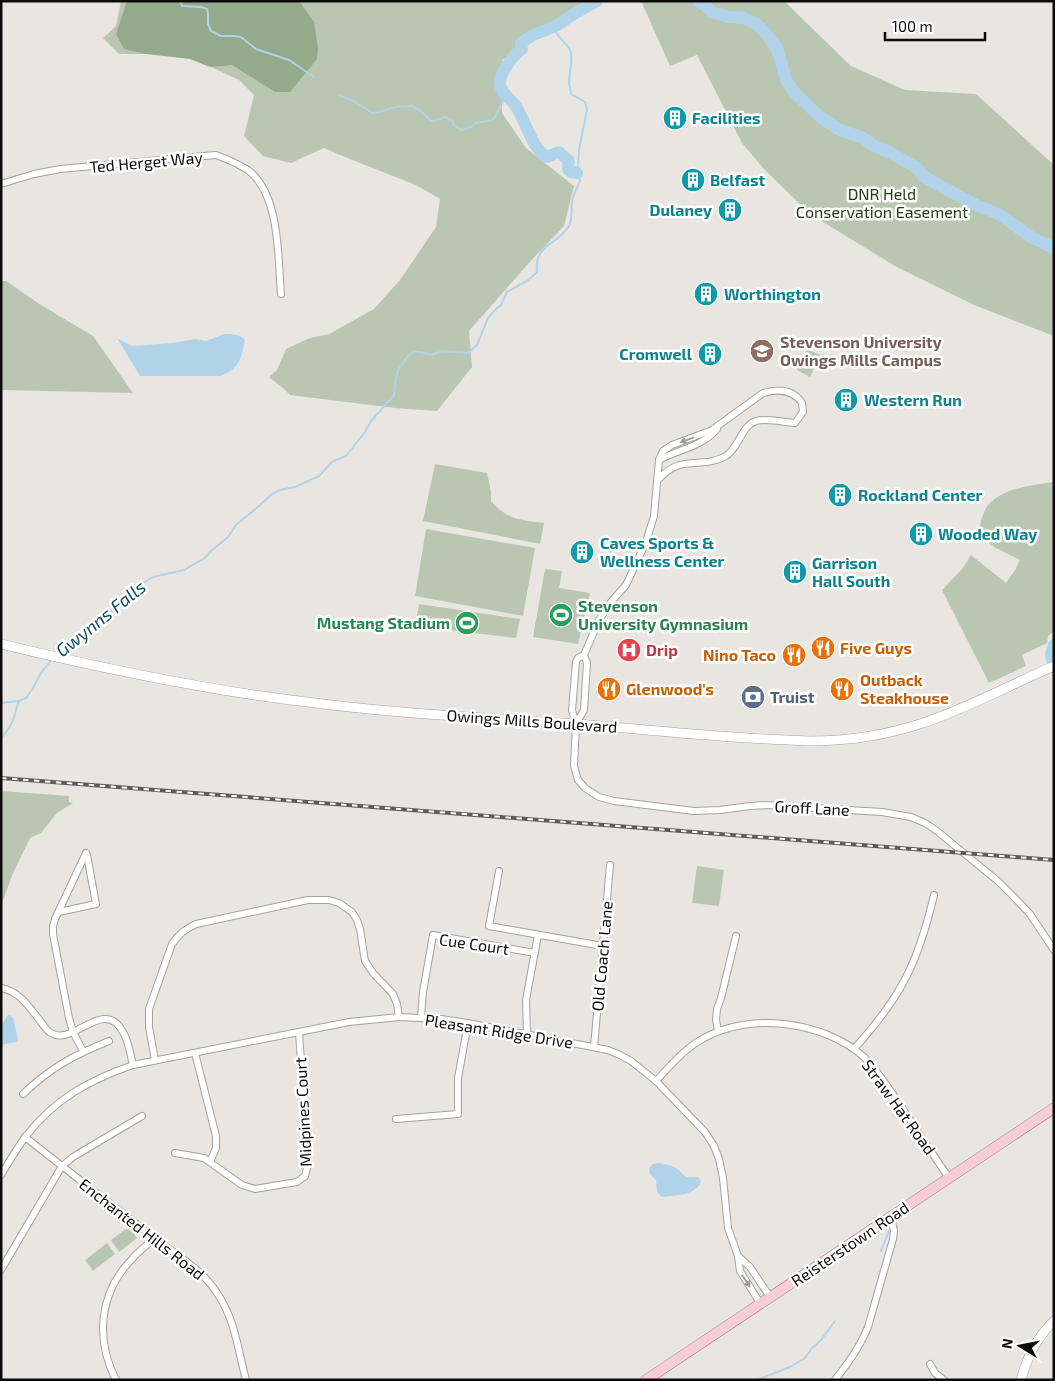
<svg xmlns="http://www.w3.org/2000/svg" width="1055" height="1381" viewBox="0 0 1055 1381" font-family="'Exo 2',sans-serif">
	<rect width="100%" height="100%" fill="#e9e6e2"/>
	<!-- green -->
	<g fill="#b9c7b2">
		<polygon points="121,1 600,1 576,7 502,60 502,113 526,148 574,186 564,226 528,264 469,331 472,367 437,411 395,408 290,395 283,388 269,377 277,370 286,349 310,338 329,334 374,309 400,280 436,227 440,199 416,185 345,157 324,148 291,163 263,156 244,136 254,95 239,80 183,54 119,54 103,38 116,26"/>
		<polygon points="641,1 784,1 851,66 905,90 976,94 1054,165 1054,336 974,305 895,266 810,214 764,169 742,143 697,55 670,66"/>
		<polygon points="1,281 6,281 41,305 93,336 133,393 1,390"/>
		<polygon points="807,349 820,355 810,377 797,370"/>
		<path d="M435,464L487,473L491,492V501C508,520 520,520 544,523L540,544L423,521Z"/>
		<path d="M1054,482V631L1048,636L1047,643L1022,655L1026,666L989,683L942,590L963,568L971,555L1006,583L1015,570L1020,560L996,548L978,535C980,526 982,513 988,505C1003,488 1032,485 1054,482Z"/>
		<polygon points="426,529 535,548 523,616 415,596"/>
		<polygon points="545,569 562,571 559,588 590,593 578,644 533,637"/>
		<polygon points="419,604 520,619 516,638 415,626"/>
		<polygon points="1,791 69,796 69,802 73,803 57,813 41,833 30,838 13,873 1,906"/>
		<polygon points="697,866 724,870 719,906 692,903"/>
		<polygon points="127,1228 133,1232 137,1238 119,1252 111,1240"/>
		<polygon points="107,1243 115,1254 93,1271 85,1260"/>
	</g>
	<!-- forest -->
	<polygon fill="#95a98b" points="127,1 299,1 314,22 318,49 317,59 290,92 275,92 232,65 210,67 190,59 146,54 124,49 116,34"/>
	<!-- water -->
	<g fill="#b1d3ea">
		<path d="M224,334C231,334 240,334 245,340C241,360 240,367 221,376H140L117,338L132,346L173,343L195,339L206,341Z"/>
		<polygon points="10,1015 13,1018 18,1039 16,1042 1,1045 1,1026 7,1016"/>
		<path d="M659,1163C664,1164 671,1165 676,1168C687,1176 681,1178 698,1177L701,1181C696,1196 676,1195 662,1197L657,1192L656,1180L650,1174L649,1169L652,1164Z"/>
	</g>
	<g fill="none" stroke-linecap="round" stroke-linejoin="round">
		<!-- stream -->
		<g stroke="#b1d3ea" stroke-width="2">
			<polyline points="180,1 182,6 201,7 207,9 208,14 208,24 211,31 221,36 233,36 241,37 256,49 289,60 314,77"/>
			<polyline points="711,1 711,12"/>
			<polyline points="339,95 354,101 372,113 379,112 395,107 413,106 423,113 430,120 434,121 445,117 452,120 454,125 461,130 471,127 476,123 492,120 495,117 504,100 511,100"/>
			<path d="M57,654L64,645L94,628L135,588L153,577L184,570L205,558L211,551L228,537L236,525L259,506L272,494L280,490L295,487L319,476L332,462L346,456L365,432L371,421L394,395L396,378L398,370L408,356L414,352H420L431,355L443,351L468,353L477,345L488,318L496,309L501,305L507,292L527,281L537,272C534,243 557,246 569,226C573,218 571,210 572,202C573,194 578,187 580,180L577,173L578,167L579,150L587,110L585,102L571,94C571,90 569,86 569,82C569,73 574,57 570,50C566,41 554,37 556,26"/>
			<polyline points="1,703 19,701 26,698 32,690 41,673 52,659"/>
			<path d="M1,738C6,732 12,726 14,717C16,712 16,707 19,701"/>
			<polyline points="881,1251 889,1231"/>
			<polyline points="757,1380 790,1367 805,1358 812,1348 821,1340 835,1321"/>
		</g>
		<!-- river -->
		<g stroke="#b1d3ea" stroke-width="12">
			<polyline points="698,1 705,5 711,12 729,17 743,18 755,23 762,29 777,48 786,80 794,92 819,116 838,129 863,138 876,147 885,150 909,163 918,169 923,176 933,182 978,206 999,214 1031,237 1054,248"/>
			<path d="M577,173L571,172L568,169L569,161L559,152L547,157C532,149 525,119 515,105C510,98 501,93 500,84C499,73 514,54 522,49L521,43L533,35L556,26L572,15L597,1"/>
			<polyline points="1054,645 1051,654 1054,668"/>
		</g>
		<!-- street casing -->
		<g stroke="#a4a29e" stroke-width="8">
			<g id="street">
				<path d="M1,184L34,174L60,169L216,155C227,159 238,164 248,170C280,194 278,257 281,294"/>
				<path d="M659,460C679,449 702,447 717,429"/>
				<path d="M658,480C681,453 700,470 726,456C739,448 741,426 756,421C767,418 783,422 795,423L803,412L802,403C793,389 777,389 763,393L712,430L672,445L663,451L659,460L654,516L646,542L626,585L611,602L599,620L584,655L578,658L576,662L572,710L576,724L574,766L578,780L585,788L599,797L614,801L694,811L720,810L750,806L766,805L882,812L911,817L925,823L937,831L999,882L1013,896L1030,914L1054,950"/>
				<polyline points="576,724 584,710 587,663 584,655"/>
				<polyline points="499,871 489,926 603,946"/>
				<polyline points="59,912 96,904 87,855"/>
				<path d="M1,988C21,992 29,1007 41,1022C44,1026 47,1031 51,1033C73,1047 104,996 123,1032C129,1042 130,1054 133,1065"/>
				<polyline points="421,1017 423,992 433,935 535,953"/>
				<polyline points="718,1031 716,1020 717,1009 721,998 736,936"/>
				<polyline points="527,1034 526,1000 538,935"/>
				<polyline points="594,1047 610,865"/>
				<path d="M854,1049C872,1029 890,1007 903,983C918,956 927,925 934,895"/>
				<polyline points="83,1051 73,1032 69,1018 53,934 53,926 55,919 86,853"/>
				<polyline points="195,1053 216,1136 216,1148 210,1162"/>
				<path d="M155,1060L149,1027V1009L172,944C179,934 185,929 196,924L308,900H329L339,903L352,912L357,920L360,929L365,961L373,973L393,994L397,1004L399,1017"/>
				<path d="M656,1081C670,1066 685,1048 704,1038C750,1012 824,1021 864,1057C880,1073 892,1093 905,1112C919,1134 934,1156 949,1178"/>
				<path d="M23,1094C50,1068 74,1055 109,1041"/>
				<polyline points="396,1119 458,1114 458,1078 468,1023"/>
				<path d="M25,1137C67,1170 109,1203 152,1236C175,1254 201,1268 217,1293C235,1319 238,1350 246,1380"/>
				<polyline points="175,1153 204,1158 242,1185 255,1189 297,1182 305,1176 308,1164 299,1032"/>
				<path d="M1,1175C9,1162 17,1148 26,1136C55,1099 89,1080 133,1065L349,1022L399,1017L441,1019L468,1023L608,1050L620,1055L631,1061L656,1081L705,1132L714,1146L719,1159L723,1178L728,1228L738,1256L740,1271L760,1303"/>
				<polyline points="738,1256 750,1267 770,1297"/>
				<polyline points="1,1270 62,1166 73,1157 142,1116"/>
				<polyline points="930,1364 935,1373 944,1380"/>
				<path d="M116,1380C95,1339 99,1293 132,1259C139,1251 147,1245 155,1238"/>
				<path d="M835,1380C848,1363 860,1347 868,1327L893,1239L894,1231L891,1217"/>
			</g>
		</g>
		<!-- secondary casing -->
		<g stroke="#a4a29e" stroke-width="10">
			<g id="secondary">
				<path d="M1,644C105,669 209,691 315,703C402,714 489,718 576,724C654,730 732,739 809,741C848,741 887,735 923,723C968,708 1010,685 1054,666"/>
				<path d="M1021,1380C1027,1357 1036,1338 1054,1321"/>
			</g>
		</g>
		<!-- primary casing -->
		<g stroke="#a3747d" stroke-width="11">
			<polyline id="primary" points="646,1380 1054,1108"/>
		</g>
		<!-- street -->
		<use href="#street" stroke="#fff" stroke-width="6"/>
		<!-- secondary -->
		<use href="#secondary" stroke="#fff" stroke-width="9"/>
		<!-- primary -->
		<use href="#primary" stroke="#f8ced6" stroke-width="10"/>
		<!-- rail casing -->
		<g stroke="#5d5b59" stroke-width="4">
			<polyline id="rail" points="1,778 1054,860"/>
		</g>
		<!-- rail -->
		<use href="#rail" stroke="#fff" stroke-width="2" stroke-dasharray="5.5" stroke-linecap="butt"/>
	</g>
	<!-- one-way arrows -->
	<defs><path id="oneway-solid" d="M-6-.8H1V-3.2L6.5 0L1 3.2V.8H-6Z" transform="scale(1.25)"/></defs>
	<g fill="#9e9d9d">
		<use href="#oneway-solid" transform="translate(687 440) rotate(160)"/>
		<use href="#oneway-solid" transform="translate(746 1281) rotate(57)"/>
	</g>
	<!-- icons -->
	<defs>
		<g id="building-disc" transform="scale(1.25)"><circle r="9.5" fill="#0f9aa8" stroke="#fff"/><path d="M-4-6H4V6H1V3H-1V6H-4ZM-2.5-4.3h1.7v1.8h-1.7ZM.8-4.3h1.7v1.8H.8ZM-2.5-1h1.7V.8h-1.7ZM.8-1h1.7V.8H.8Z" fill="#fff"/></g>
		<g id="university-disc" transform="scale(1.25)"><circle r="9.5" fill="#8d6e63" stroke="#fff"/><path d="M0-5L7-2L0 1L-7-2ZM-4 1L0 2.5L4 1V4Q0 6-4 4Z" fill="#fff"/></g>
		<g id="stadium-disc" transform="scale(1.25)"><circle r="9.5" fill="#2e9e5b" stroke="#fff"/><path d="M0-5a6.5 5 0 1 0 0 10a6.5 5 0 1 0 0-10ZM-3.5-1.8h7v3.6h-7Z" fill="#fff"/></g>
		<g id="restaurant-disc" transform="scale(1.25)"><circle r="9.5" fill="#e8710a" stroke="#fff"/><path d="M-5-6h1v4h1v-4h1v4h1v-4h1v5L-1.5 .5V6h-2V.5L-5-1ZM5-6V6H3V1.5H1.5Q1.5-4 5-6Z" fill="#fff"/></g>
		<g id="hospital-disc" transform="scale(1.25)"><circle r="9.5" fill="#e0444e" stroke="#fff"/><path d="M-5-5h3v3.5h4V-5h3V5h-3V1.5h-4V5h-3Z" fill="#fff"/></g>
		<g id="bank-disc" transform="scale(1.25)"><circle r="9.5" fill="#5c6f8a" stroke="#fff"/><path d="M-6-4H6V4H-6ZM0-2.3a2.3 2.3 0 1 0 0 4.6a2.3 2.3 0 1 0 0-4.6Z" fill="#fff"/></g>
	</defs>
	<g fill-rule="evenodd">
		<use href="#building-disc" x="675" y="118"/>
		<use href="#building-disc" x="693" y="180"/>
		<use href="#building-disc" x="730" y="210"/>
		<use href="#building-disc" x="706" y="294"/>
		<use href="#university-disc" x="762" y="351"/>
		<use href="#building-disc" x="710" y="354"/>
		<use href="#building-disc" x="846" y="400"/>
		<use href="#building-disc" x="840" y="495"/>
		<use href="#building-disc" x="921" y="534"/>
		<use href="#building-disc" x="582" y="552"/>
		<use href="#building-disc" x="795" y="572"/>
		<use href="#stadium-disc" x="561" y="615"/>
		<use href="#stadium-disc" x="467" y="623"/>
		<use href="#restaurant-disc" x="823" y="648"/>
		<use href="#hospital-disc" x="629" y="650"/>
		<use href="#restaurant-disc" x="794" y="655"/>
		<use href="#restaurant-disc" x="609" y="689"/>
		<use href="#restaurant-disc" x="842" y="689"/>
		<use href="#bank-disc" x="753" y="697"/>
	</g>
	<g text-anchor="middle" stroke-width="5" stroke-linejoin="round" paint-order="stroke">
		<!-- culture labels -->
		<g font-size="16" font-weight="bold" fill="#0d838f" stroke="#fff" text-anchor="start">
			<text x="692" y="124">Facilities</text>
			<text x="710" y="186">Belfast</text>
			<text x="712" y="216" text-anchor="end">Dulaney</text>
			<text x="724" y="300">Worthington</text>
			<text x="692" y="360" text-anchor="end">Cromwell</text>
			<text x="864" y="406">Western Run</text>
			<text x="858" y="501">Rockland Center</text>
			<text x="938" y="540">Wooded Way</text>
			<text x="600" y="549">Caves Sports &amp;<tspan x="600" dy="18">Wellness Center</tspan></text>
			<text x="812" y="569">Garrison<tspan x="812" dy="18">Hall South</tspan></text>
		</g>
		<!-- street labels -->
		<g font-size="16" fill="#0c0b0a" stroke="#fff">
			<text transform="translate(146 162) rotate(-5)" y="6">Ted Herget Way</text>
			<text transform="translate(532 721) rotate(4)" y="6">Owings Mills Boulevard</text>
			<text transform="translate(812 808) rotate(3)" y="6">Groff Lane</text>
			<text transform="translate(474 944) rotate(8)" y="6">Cue Court</text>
			<text transform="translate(602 956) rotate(-85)" y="6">Old Coach Lane</text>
			<text transform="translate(499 1031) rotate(9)" y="6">Pleasant Ridge Drive</text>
			<text transform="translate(899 1107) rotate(54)" y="6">Straw Hat Road</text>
			<text transform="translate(303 1112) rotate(-93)" y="6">Midpines Court</text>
			<text transform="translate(142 1229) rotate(38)" y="6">Enchanted Hills Road</text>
			<text transform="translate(850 1244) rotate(-34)" y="6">Reisterstown Road</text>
		</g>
		<!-- park labels -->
		<g font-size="16" fill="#1f3a0d" stroke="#fff">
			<text x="882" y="200">DNR Held<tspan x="882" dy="18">Conservation Easement</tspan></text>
		</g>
		<!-- education labels -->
		<g font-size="16" font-weight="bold" fill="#785e54" stroke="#fff" text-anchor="start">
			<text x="780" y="348">Stevenson University<tspan x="780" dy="18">Owings Mills Campus</tspan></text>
		</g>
		<!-- leisure labels -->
		<g font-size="16" font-weight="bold" fill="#27864d" stroke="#fff" text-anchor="start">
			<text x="578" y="612">Stevenson<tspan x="578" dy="18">University Gymnasium</tspan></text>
			<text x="450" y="629" text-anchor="end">Mustang Stadium</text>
		</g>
		<!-- food labels -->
		<g font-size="16" font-weight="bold" fill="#c56008" stroke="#fff" text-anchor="start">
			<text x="840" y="654">Five Guys</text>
			<text x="776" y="661" text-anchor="end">Nino Taco</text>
			<text x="860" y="686">Outback<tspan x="860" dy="18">Steakhouse</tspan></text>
			<text x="626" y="695">Glenwood's</text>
		</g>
		<!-- health labels -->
		<g font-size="16" font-weight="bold" fill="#be3a42" stroke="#fff" text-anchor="start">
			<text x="646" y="656">Drip</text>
		</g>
		<!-- service labels -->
		<g font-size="16" font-weight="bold" fill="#4e5e75" stroke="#fff" text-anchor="start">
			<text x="770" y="703">Truist</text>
		</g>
		<!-- water labels -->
		<g font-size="18" font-style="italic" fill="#0d4968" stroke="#fff">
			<text transform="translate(101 619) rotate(-39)" y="6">Gwynns Falls</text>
		</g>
	</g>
	<!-- border -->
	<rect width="1055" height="1381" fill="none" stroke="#0c0b0a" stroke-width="5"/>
	<!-- north arrow -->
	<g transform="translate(1020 1346) rotate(280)" stroke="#ffffff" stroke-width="4" paint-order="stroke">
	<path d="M0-4L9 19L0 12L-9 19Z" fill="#0c0b0a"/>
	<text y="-8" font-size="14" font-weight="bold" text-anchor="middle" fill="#0c0b0a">N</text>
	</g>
	<!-- scale -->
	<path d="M885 32v8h100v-8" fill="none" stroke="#0c0b0a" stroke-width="2.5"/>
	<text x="892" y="32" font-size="15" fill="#0c0b0a" stroke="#ffffff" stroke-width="4" paint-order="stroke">100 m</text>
</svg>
